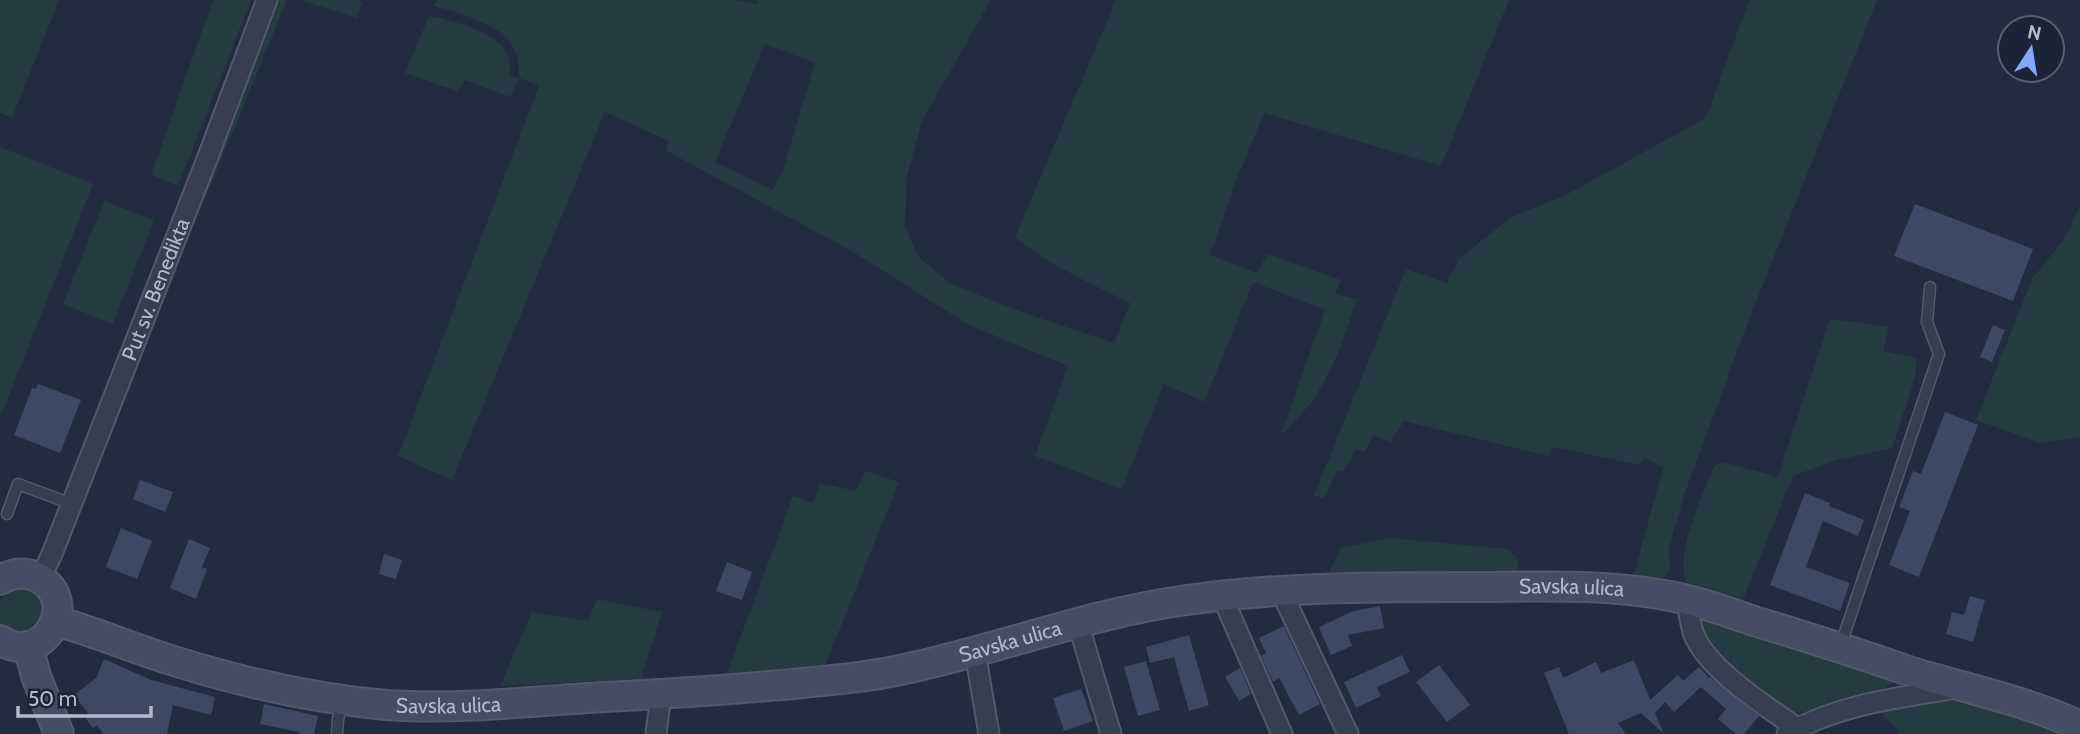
<svg xmlns="http://www.w3.org/2000/svg" width="2080" height="734" viewBox="0 0 2080 734" font-family="Cabin,sans-serif">
	<rect width="100%" height="100%" fill="#222c41"/>
	<!-- green -->
	<g fill="#243b42" fill-rule="evenodd">
		<polygon points="0,0 59,0 12,118 0,113"/>
		<polygon points="213,0 251,0 178,186 151,175"/>
		<polygon points="277,0 287,0 206,197 202,195"/>
		<polygon points="300,0 357,0 362,3 357,18"/>
		<path d="M437,0H737L758,4L756,0H991L922,121L907,175L905,226L916,252L923,261L951,284L1013,309L1114,343L1130,303C1090,283 1049,265 1015,237L1116,0H1509L1441,166L1264,113L1234,186L1210,255L1256,273L1268,254L1341,280L1335,293L1357,300C1344,338 1331,380 1304,411C1297,419 1289,427 1281,435L1325,310L1253,282L1204,402L1164,384L1122,489L1035,456L1068,366L969,325L850,250L665,150L669,141L605,112L452,480L398,456L539,86L519,78L511,97L465,80L457,91L405,73L429,16C452,21 496,30 507,54C510,61 510,69 511,76L519,78C519,67 518,55 512,45C500,24 457,12 434,6ZM765,44L815,63L782,173L773,190L715,162Z"/>
		<polygon points="1749,0 1877,0 1751,314 1684,495 1669,548 1670,569 1659,584 1632,582 1663,468 1645,457 1640,465 1553,447 1549,456 1404,421 1391,442 1374,435 1364,452 1356,449 1344,471 1338,470 1323,499 1314,495 1406,269 1447,283 1459,259 1511,217 1564,196 1706,118"/>
		<polygon points="0,147 93,184 0,418"/>
		<polygon points="104,201 154,220 113,324 63,304"/>
		<polygon points="2080,206 2080,437 2040,443 1976,420 2032,279 2064,239"/>
		<path d="M1830,319L1889,327L1883,351L1917,358L1915,378L1892,448L1836,460L1793,476L1741,604C1730,600 1702,595 1693,589C1666,571 1703,495 1712,471L1717,464L1723,462L1778,477Z"/>
		<polygon points="865,471 899,482 824,668 726,676 793,496 813,503 820,483 856,491"/>
		<polygon points="1391,538 1507,549 1516,556 1520,577 1329,572 1341,548"/>
		<polygon points="19,587 27,588 41,595 46,618 23,637 1,627 0,624 0,600 10,590"/>
		<polygon points="597,599 662,612 641,679 500,686 532,612 588,621"/>
		<polygon points="1707,617 1892,680 1893,682 1885,688 1804,713 1792,712 1781,706 1778,709 1714,655 1698,621 1700,619"/>
		<path d="M1934,700C1982,701 2028,717 2072,734H1902L1878,710Z"/>
	</g>
	<!-- building -->
	<g fill="#3d4862">
		<polygon points="1915,204 2033,249 2013,301 1894,256"/>
		<polygon points="1993,325 2005,330 1992,362 1980,357"/>
		<polygon points="38,384 81,400 60,453 14,435 32,388 36,389"/>
		<polygon points="1945,412 1978,425 1919,577 1889,565 1910,511 1899,507 1913,471 1921,474"/>
		<polygon points="140,480 173,492 165,512 133,499"/>
		<polygon points="1805,493 1830,503 1829,506 1864,520 1858,536 1823,521 1806,567 1850,583 1840,611 1770,585"/>
		<polygon points="121,528 152,541 137,579 106,567"/>
		<polygon points="189,539 210,548 202,567 207,569 196,599 170,588"/>
		<polygon points="384,554 402,560 396,579 379,574"/>
		<polygon points="727,562 752,572 742,600 716,591"/>
		<polygon points="1970,596 1985,600 1973,642 1946,634 1952,612 1964,615"/>
		<polygon points="1380,606 1384,628 1348,635 1352,646 1331,655 1319,627 1353,611"/>
		<polygon points="1284,626 1320,704 1299,715 1279,678 1273,682 1261,656 1266,653 1259,638"/>
		<polygon points="1189,635 1209,705 1189,711 1174,657 1150,663 1146,647"/>
		<polygon points="1402,655 1410,672 1377,687 1381,696 1356,708 1344,682"/>
		<polygon points="104,659 151,680 215,697 211,715 173,705 167,734 103,734 97,725 93,728 84,716 88,713 74,695 96,678"/>
		<polygon points="1634,660 1650,700 1678,675 1683,681 1699,667 1709,678 1710,677 1759,716 1744,734 1736,734 1718,719 1726,709 1701,687 1674,712 1665,702 1655,713 1664,734 1641,713 1618,723 1626,734 1569,734 1544,673 1559,667 1563,678 1596,662 1601,673"/>
		<polygon points="1146,661 1160,710 1138,716 1124,667"/>
		<polygon points="1439,665 1470,705 1447,722 1416,682"/>
		<polygon points="1240,668 1251,694 1239,701 1225,677"/>
		<polygon points="1081,689 1093,721 1064,731 1053,698"/>
		<polygon points="264,704 318,716 314,734 299,734 299,732 260,724"/>
	</g>
	<g fill="none" stroke-linecap="round" stroke-linejoin="round">
		<!-- lane casing -->
		<g stroke="#51596b" stroke-width="13">
			<g id="lane">
				<polyline points="7,514 18,484 72,504"/>
				<polyline points="1841,644 1939,354 1927,322 1930,287"/>
				<polyline points="337,734 338,719 342,703"/>
			</g>
		</g>
		<!-- street casing -->
		<g stroke="#51596b" stroke-width="23">
			<g id="street">
				<path id="s1" d="M40,579L52,554L209,154L267,0"/>
				<polyline points="1281,591 1348,734"/>
				<polyline points="1222,596 1282,734"/>
				<path d="M1686,600C1689,610 1690,622 1693,632C1705,668 1766,706 1797,728"/>
				<polyline points="1078,623 1111,734"/>
				<polyline points="975,652 989,734"/>
				<polyline points="656,734 661,694"/>
				<path d="M1787,734C1839,704 1899,698 1957,688"/>
			</g>
		</g>
		<!-- secondary casing -->
		<g stroke="#51596b" stroke-width="32">
			<g id="secondary">
				<path d="M0,580C12,573 24,571 37,577C83,600 43,669 0,640"/>
				<path id="s2" d="M56,621C96,632 134,649 174,661C241,682 317,699 387,705C459,710 533,701 605,697C664,694 723,690 781,685C823,681 864,678 905,669C999,649 1091,613 1187,600C1279,587 1374,587 1467,587C1532,587 1600,583 1664,595C1695,600 1725,611 1754,621C1807,637 1860,654 1912,672C1968,689 2027,701 2080,726"/>
				<polyline points="28,646 36,676 59,734"/>
			</g>
		</g>
		<!-- lane -->
		<use href="#lane" stroke="#363e51" stroke-width="10"/>
		<!-- street -->
		<use href="#street" stroke="#363e51" stroke-width="19"/>
		<!-- secondary -->
		<use href="#secondary" stroke="#444d64" stroke-width="28"/>
	</g>
	<g text-anchor="middle" stroke-width="7" stroke-linejoin="round" paint-order="stroke">
		<!-- street labels -->
		<g font-size="21" fill="#b2bacb" stroke="#1b2336">
			<text dy="7" stroke="none"><textPath href="#s1" startOffset="312">Put sv. Benedikta</textPath></text>
			<text dy="7" stroke="none"><textPath href="#s2" startOffset="1538">Savska ulica</textPath></text>
			<text dy="7" stroke="none"><textPath href="#s2" startOffset="971">Savska ulica</textPath></text>
			<text dy="7" stroke="none"><textPath href="#s2" startOffset="404">Savska ulica</textPath></text>
		</g>
	</g>
	<!-- north arrow -->
	<g transform="translate(2031 49) rotate(12)"><circle r="33" fill="#1b2336" stroke="#575f72" stroke-width="2"/>
	<path d="M0-5L12 26L0 18L-12 26Z" fill="#84a7ff"/>
	<text y="-10" font-size="19" font-weight="bold" text-anchor="middle" fill="#b2bacb">N</text>
	</g>
	<!-- scale -->
	<path d="M18 706v10h133v-10" fill="none" stroke="#b2bacb" stroke-width="3.5"/>
	<text x="28" y="706" font-size="21" fill="#b2bacb" stroke="#1b2336" stroke-width="5" paint-order="stroke">50 m</text>
</svg>
